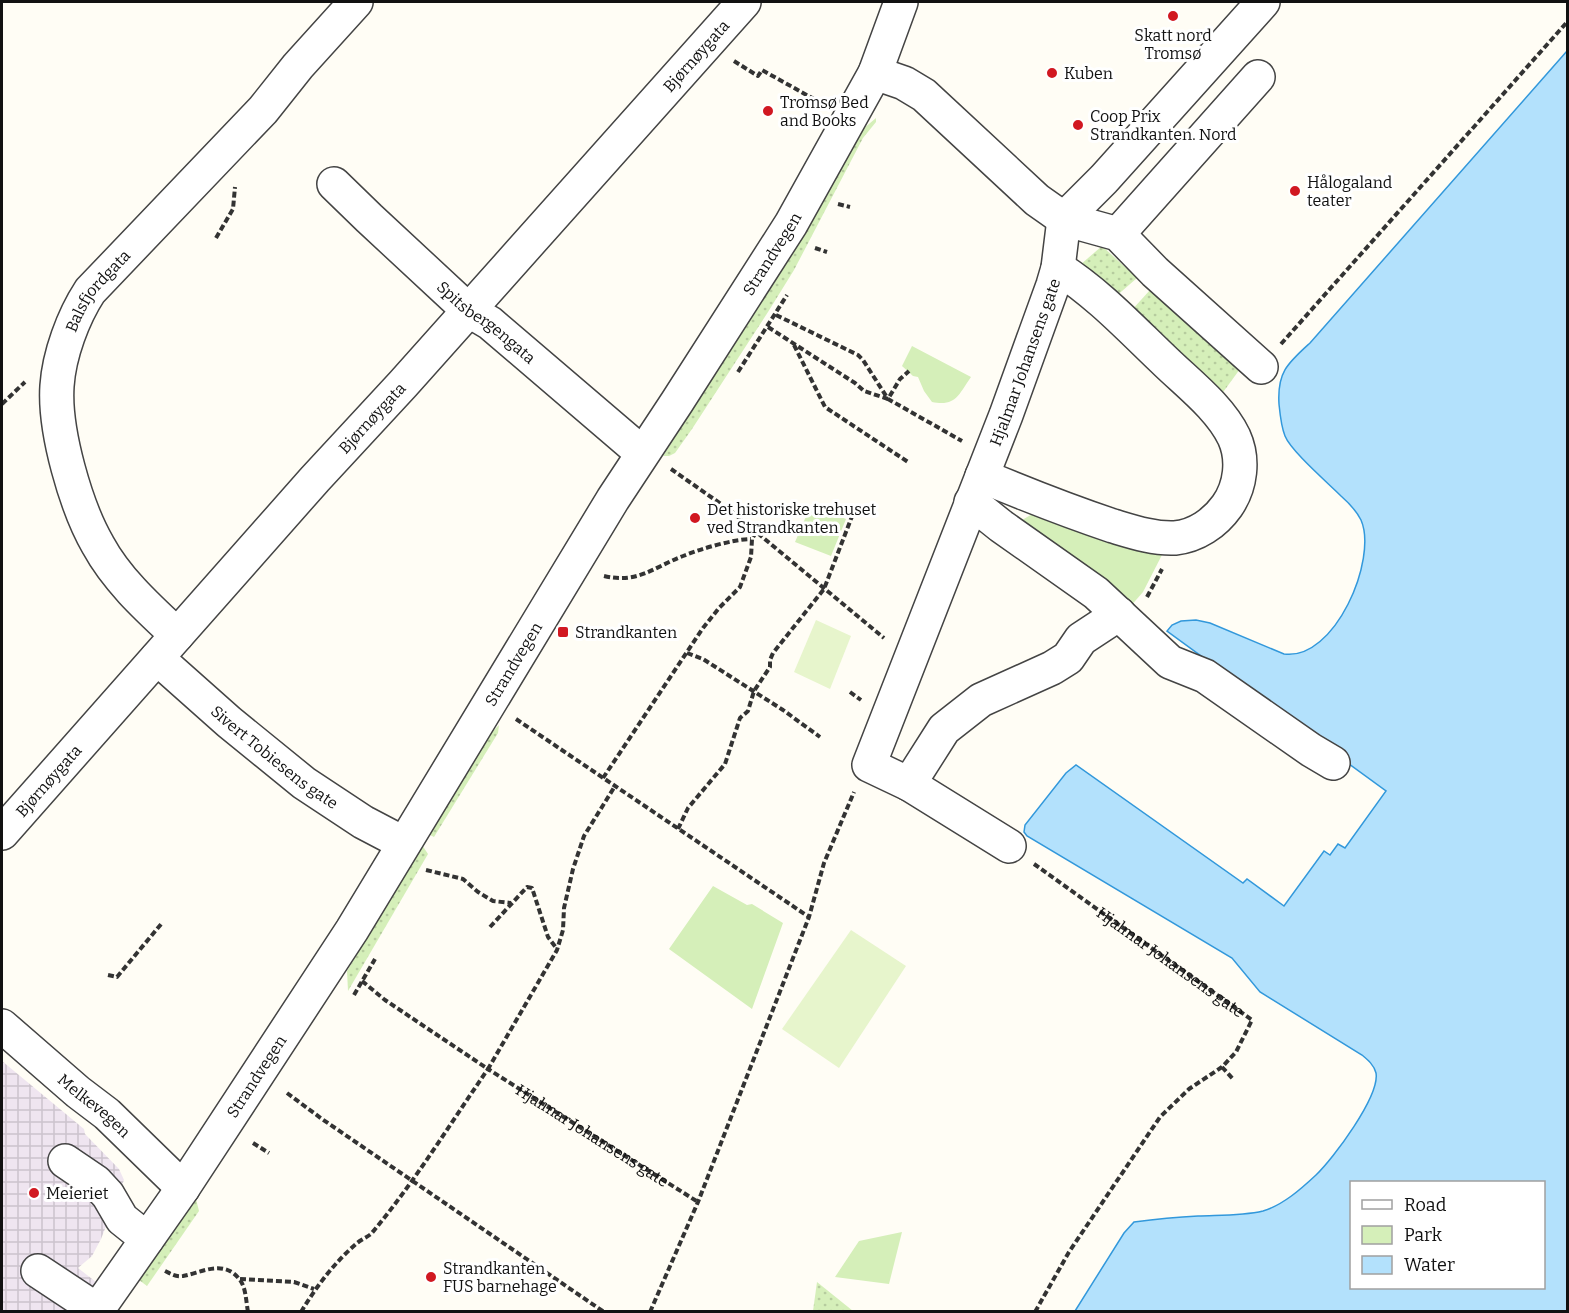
<svg xmlns="http://www.w3.org/2000/svg" width="1569" height="1313" viewBox="0 0 1569 1313" font-family="Bitter,serif">
	<defs>
		<pattern id="industrial-grid" width="8" height="8" patternUnits="userSpaceOnUse" patternTransform="scale(1.5)"><rect width="8" height="8" fill="#efe5f0"/><path d="M0 4h8M4 0v8" fill="none" stroke="#ccc3cd"/></pattern>
		<pattern id="grass-dots" width="8" height="8" patternUnits="userSpaceOnUse" patternTransform="scale(1.5)"><rect width="8" height="8" fill="#d5efb9"/><path d="M2 2h.1M6 6h.1" fill="none" stroke="#b6cc9e" stroke-width="1.8" stroke-linecap="round"/></pattern>
	</defs>
	<rect width="100%" height="100%" fill="#fffdf5"/>
	<!-- industrial -->
	<polygon fill="url(#industrial-grid)" points="2,1061 84,1129 85,1134 119,1169 124,1180 101,1239 92,1256 78,1268 96,1282 75,1311 2,1311"/>
	<!-- grass -->
	<g fill="url(#grass-dots)">
		<polygon points="876,118 876,122 863,138 794,270 768,312 692,429 675,453 669,456 663,456 787,263 863,129"/>
		<polygon points="1102,246 1137,278 1114,298 1080,265"/>
		<polygon points="1150,290 1240,369 1221,395 1131,311"/>
		<polygon points="499,725 498,733 434,837 428,834 486,738"/>
		<polygon points="422,845 428,854 348,991 347,971"/>
		<polygon points="196,1199 199,1211 147,1286 139,1280 140,1277"/>
		<polygon points="817,1282 853,1311 813,1311"/>
	</g>
	<!-- park -->
	<g fill="#d5efb9">
		<path d="M912,346L971,377C959,394 956,407 932,402L924,391L918,377L913,376L902,366Z"/>
		<polygon points="811,505 846,519 831,556 795,542"/>
		<polygon points="1034,513 1166,547 1143,592 1129,608 1017,523"/>
		<polygon points="713,886 747,905 752,904 783,923 752,1009 669,949"/>
		<polygon points="902,1232 889,1284 835,1277 859,1241"/>
	</g>
	<!-- pitch -->
	<g fill="#e7f5cc">
		<polygon points="816,620 851,636 830,689 794,672"/>
		<polygon points="851,930 906,966 839,1068 782,1029"/>
	</g>
	<!-- water -->
	<path fill="#b3e1fc" stroke="#3298db" stroke-width="1.5" fill-rule="evenodd" d="M1567,51V1311H1075L1124,1233L1134,1222C1156,1219 1177,1217 1198,1216C1219,1215 1242,1216 1263,1211C1283,1205 1301,1189 1316,1175C1333,1159 1380,1096 1376,1073C1374,1065 1368,1060 1362,1055L1260,992L1232,958L1027,836L1024,832L1025,825L1066,773L1076,765L1243,883L1247,879L1284,906L1324,851L1330,855L1338,844L1345,848L1386,791L1167,631L1172,625L1181,621L1196,620L1210,623L1284,654C1335,661 1378,559 1361,520C1356,510 1349,503 1341,496C1327,482 1291,451 1285,436C1281,426 1280,414 1279,404C1277,372 1288,363 1310,343ZM1352,1182H1544V1288H1352Z"/>
	<g fill="none" stroke-linecap="round" stroke-linejoin="round">
		<!-- minor casing -->
		<g stroke="#444" stroke-width="36">
			<g id="minor">
				<polyline points="875,73 904,83 924,95 1037,200 1064,219 1118,234 1155,272 1261,367"/>
				<path id="s3" d="M334,184L369,218L468,310L490,323L642,453"/>
				<polyline points="1118,234 1258,77"/>
				<path d="M982,476C1025,494 1068,511 1113,526C1133,532 1154,539 1175,538C1196,536 1215,523 1227,506C1241,486 1244,459 1234,437C1220,408 1190,385 1167,363C1132,330 1099,294 1058,268"/>
				<polyline points="971,502 1001,526 1096,593 1170,662 1205,676 1311,750 1333,763"/>
				<path id="s4" d="M177,635C148,608 117,580 98,545C76,507 54,431 57,386C59,355 73,317 90,291L263,110L298,66L356,2"/>
				<path id="s5" d="M157,658L229,722L304,783L363,822L403,843"/>
				<polyline points="909,784 944,729 981,700 1052,668 1068,658 1081,639 1119,614"/>
				<path id="s6" d="M2,833L315,479L403,384L744,2"/>
				<path id="s7" d="M1009,846L909,784L869,765L1006,415L1053,285L1058,268L1064,219L1104,179L1263,2"/>
				<path id="s8" d="M2,1026L78,1092L107,1114L183,1188"/>
				<polyline points="65,1161 96,1182 108,1195 122,1219 147,1239"/>
				<polyline points="38,1271 97,1310"/>
				<path id="s9" d="M96,1312L183,1188L352,930L613,499L677,402L791,224L875,73L901,2"/>
			</g>
		</g>
		<!-- path -->
		<g stroke="#333" stroke-width="4" stroke-dasharray="6 3" stroke-linecap="butt">
			<polyline points="734,61 758,76 762,70 821,103"/>
			<polyline points="838,204 850,207"/>
			<polyline points="216,238 233,209 235,187"/>
			<polyline points="815,248 827,252"/>
			<polyline points="776,315 858,355 863,360 888,399 962,441"/>
			<polyline points="768,327 855,383 864,391 888,399 900,379 909,371"/>
			<polyline points="1281,344 1568,21"/>
			<polyline points="794,345 825,407 908,462"/>
			<polyline points="738,372 787,295"/>
			<polyline points="2,404 25,382"/>
			<polyline points="671,469 731,511 884,638"/>
			<path d="M604,576C638,584 654,567 683,556C700,549 734,539 751,539"/>
			<polyline points="1147,597 1162,569"/>
			<polyline points="687,653 703,659 783,710 820,737"/>
			<polyline points="850,692 861,700"/>
			<polyline points="516,719 809,917"/>
			<polyline points="603,778 703,628 719,608 740,587 751,557 752,539 756,532"/>
			<polyline points="678,829 688,808 725,764 740,718 748,711 754,691 770,667 770,660 773,653 824,589 856,506"/>
			<path id="s1" d="M1034,864L1252,1020L1236,1052L1222,1067L1189,1089L1160,1117L1069,1252L1035,1312"/>
			<polyline points="426,870 463,879 478,892 493,901 511,903"/>
			<polyline points="490,927 527,887 532,888 548,937 557,949"/>
			<polyline points="108,975 117,977 162,923"/>
			<polyline points="362,981 385,1000 488,1069 557,950 563,930 564,908 573,869 584,836 615,786"/>
			<polyline points="354,995 375,959"/>
			<polyline points="1222,1067 1233,1079"/>
			<polyline points="287,1093 322,1119 604,1312"/>
			<polyline points="253,1143 269,1153"/>
			<path d="M165,1271C171,1274 176,1277 183,1276C201,1273 224,1258 240,1280C246,1288 246,1301 248,1312"/>
			<polyline points="240,1279 294,1282 314,1289"/>
			<path id="s2" d="M301,1312C316,1287 334,1263 356,1244C360,1240 366,1238 371,1234C414,1183 450,1124 488,1069L698,1202"/>
			<polyline points="650,1312 698,1202 809,917 824,863 854,792"/>
		</g>
		<!-- minor -->
		<use href="#minor" stroke="#fff" stroke-width="33"/>
	</g>
	<!-- markers -->
	<g fill="#d11821" stroke="#fff" stroke-width="2">
		<circle cx="1173" cy="16" r="6"/>
		<circle cx="1052" cy="73" r="6"/>
		<circle cx="768" cy="111" r="6"/>
		<circle cx="1078" cy="125" r="6"/>
		<circle cx="1295" cy="191" r="6"/>
		<circle cx="695" cy="518" r="6"/>
		<rect x="557" y="626" width="12" height="12" rx="3"/>
		<circle cx="34" cy="1193" r="6"/>
		<circle cx="431" cy="1277" r="6"/>
	</g>
	<g text-anchor="middle" stroke-width="6" stroke-linejoin="round" paint-order="stroke">
		<!-- poi labels -->
		<g font-size="16" fill="#111" stroke="#fff" text-anchor="start">
			<text x="1173" y="41" text-anchor="middle">Skatt nord<tspan x="1173" dy="18">Tromsø</tspan></text>
			<text x="1064" y="79">Kuben</text>
			<text x="780" y="108">Tromsø Bed<tspan x="780" dy="18">and Books</tspan></text>
			<text x="1090" y="122">Coop Prix<tspan x="1090" dy="18">Strandkanten. Nord</tspan></text>
			<text x="1307" y="188">Hålogaland<tspan x="1307" dy="18">teater</tspan></text>
			<text x="707" y="515">Det historiske trehuset<tspan x="707" dy="18">ved Strandkanten</tspan></text>
			<text x="575" y="638">Strandkanten</text>
			<text x="46" y="1199">Meieriet</text>
			<text x="443" y="1274">Strandkanten<tspan x="443" dy="18">FUS barnehage</tspan></text>
		</g>
		<!-- street labels -->
		<g font-size="16" fill="#111" stroke="#fff">
			<text dy="6" stroke="none"><textPath href="#s6" startOffset="1042">Bjørnøygata</textPath></text>
			<text dy="6" stroke="none"><textPath href="#s9" startOffset="1256">Strandvegen</textPath></text>
			<text dy="6" stroke="none"><textPath href="#s4" startOffset="392">Balsfjordgata</textPath></text>
			<text dy="6" stroke="none"><textPath href="#s3" startOffset="206">Spitsbergengata</textPath></text>
			<text dy="6" stroke="none"><textPath href="#s7" startOffset="594">Hjalmar Johansens gate</textPath></text>
			<text dy="6" stroke="none"><textPath href="#s6" startOffset="556">Bjørnøygata</textPath></text>
			<text dy="6" stroke="none"><textPath href="#s9" startOffset="771">Strandvegen</textPath></text>
			<text dy="6" stroke="none"><textPath href="#s5" startOffset="154">Sivert Tobiesens gate</textPath></text>
			<text dy="6" stroke="none"><textPath href="#s6" startOffset="70">Bjørnøygata</textPath></text>
			<text dy="6" stroke="none"><textPath href="#s1" startOffset="168">Hjalmar Johansens gate</textPath></text>
			<text dy="6" stroke="none"><textPath href="#s9" startOffset="285">Strandvegen</textPath></text>
			<text dy="6" stroke="none"><textPath href="#s8" startOffset="122">Melkevegen</textPath></text>
			<text dy="6" stroke="none"><textPath href="#s2" startOffset="432">Hjalmar Johansens gate</textPath></text>
		</g>
	</g>
	<!-- border -->
	<rect width="1569" height="1313" fill="none" stroke="#111111" stroke-width="6"/>
	<!-- legend -->
	<rect x="1350" y="1181" width="195" height="108" fill="#ffffff" stroke="#a0a0a0" stroke-width="1.5"/>
	<rect x="1362" y="1200" width="30" height="9" fill="#ffffff" stroke="#a0a0a0" stroke-width="1.5"/>
	<text x="1404" y="1211" font-size="18" fill="#111111">Road</text>
	<rect x="1362" y="1226" width="30" height="18" fill="#d5efb9" stroke="#a0a0a0" stroke-width="1.5"/>
	<text x="1404" y="1241" font-size="18" fill="#111111">Park</text>
	<rect x="1362" y="1256" width="30" height="18" fill="#b3e1fc" stroke="#a0a0a0" stroke-width="1.5"/>
	<text x="1404" y="1271" font-size="18" fill="#111111">Water</text>
</svg>
